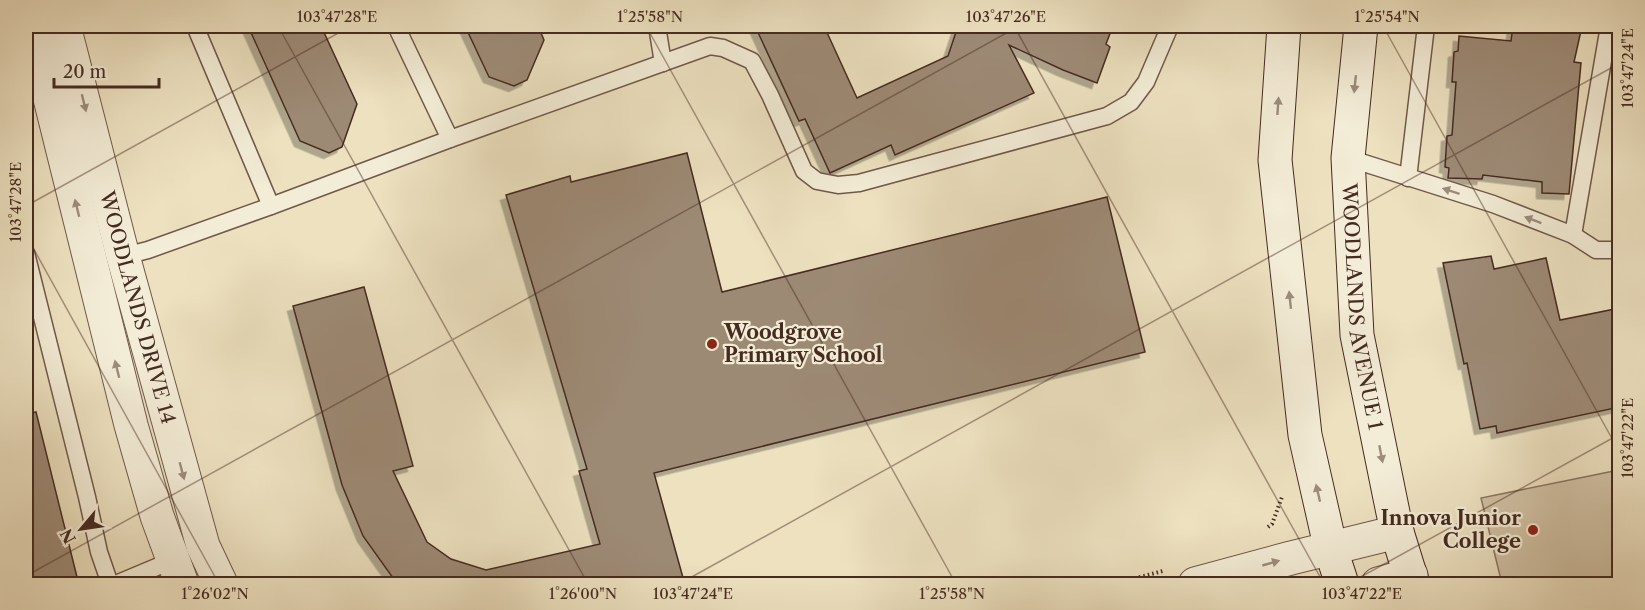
<svg xmlns="http://www.w3.org/2000/svg" width="1645" height="610" viewBox="0 0 1645 610" font-family="'Libre Caslon Text',serif">
	<defs>
		<filter id="shadow"><feDropShadow dx="-5.5" dy="5.5" stdDeviation="0" flood-color="#0004"/></filter>
	</defs>
	<rect width="100%" height="100%" fill="#ede1c0"/>
	<filter id="stains"><feTurbulence type="fractalNoise" baseFrequency=".00333" numOctaves="4"/><feColorMatrix values="0 0 0 0 .2 0 0 0 0 .09 0 0 0 0 .02 0 0 0 .5 -.17"/></filter>
	<radialGradient id="worn" r=".72"><stop offset=".6" stop-color="#630" stop-opacity="0"/><stop offset="1" stop-color="#630" stop-opacity=".3"/></radialGradient>
	<!-- green -->
	<polygon fill="#d1c2a5" stroke="#8c7663" stroke-width="1.5" points="1619,470 1619,584 1502,584 1481,498"/>
	<!-- building -->
	<g fill="#9d8a74" stroke="#462b21" stroke-width="1.5" filter="url(#shadow)">
		<polygon points="248,26 321,26 357,104 342,147 329,153 300,141"/>
		<polygon points="465,26 538,26 544,40 527,80 514,86 489,77"/>
		<polygon points="755,26 824,26 857,98 948,56 958,26 1113,26 1106,44 1110,47 1097,83 1063,70 1009,45 1034,93 895,155 891,145 830,173 805,119 799,121"/>
		<polygon points="1513,26 1582,26 1574,62 1581,63 1569,194 1542,193 1542,182 1483,175 1482,179 1448,178 1449,168 1445,167 1447,136 1452,135 1456,82 1452,82 1454,52 1458,51 1459,36 1511,41"/>
		<polygon points="687,153 722,292 1107,197 1145,352 654,473 685,585 398,585 363,536 342,485 293,306 364,287 413,466 393,471 427,542 451,559 486,570 600,544 579,471 587,469 506,195 570,176 571,182"/>
		<polygon points="1491,256 1494,269 1546,258 1560,320 1620,308 1620,407 1497,433 1496,426 1480,429 1467,363 1464,364 1443,263"/>
		<polygon points="36,412 79,585 26,585 26,414"/>
	</g>
	<g fill="none" stroke-linecap="round" stroke-linejoin="round">
		<!-- lane casing -->
		<g stroke="#705849" stroke-width="19">
			<g id="lane">
				<polyline points="195,26 271,206"/>
				<polyline points="396,26 450,139"/>
				<polyline points="657,26 663,63"/>
				<polyline points="1348,158 1493,204 1573,235 1596,250 1620,250"/>
				<polyline points="1408,178 1426,26"/>
				<polyline points="1573,235 1609,26"/>
				<polyline points="26,253 87,497 99,552 110,584"/>
				<polyline points="117,258 148,250 271,206 450,139 710,46 723,48 752,61 770,95 804,171 817,181 838,185 859,183 1107,116 1131,102 1146,82 1170,26"/>
				<polyline points="116,584 178,558"/>
			</g>
		</g>
		<!-- street casing -->
		<g stroke="#705849" stroke-width="35">
			<g id="street">
				<polyline points="32,26 131,425 157,516 182,584"/>
				<path id="s1" d="M64,26L123,256L203,546L221,584"/>
				<polyline points="1195,584 1291,558 1397,532"/>
				<polyline points="1378,584 1411,575"/>
			</g>
		</g>
		<!-- secondary casing -->
		<g stroke="#462b21" stroke-width="35">
			<g id="secondary">
				<polyline points="1284,26 1275,160 1305,435 1331,550 1342,584"/>
				<path id="s2" d="M1361,26L1348,158L1357,335L1390,498L1397,532L1413,584"/>
			</g>
		</g>
		<!-- path -->
		<g stroke="#462b21" stroke-width="4" stroke-dasharray="1.5 3" stroke-linecap="butt">
			<polyline points="1268,527 1272,524 1282,497"/>
			<polyline points="1113,584 1163,571"/>
		</g>
		<!-- lane -->
		<use href="#lane" stroke="#f3ecd6" stroke-width="16"/>
		<!-- street -->
		<use href="#street" stroke="#f3ecd6" stroke-width="33"/>
		<!-- secondary -->
		<use href="#secondary" stroke="#f3ecd6" stroke-width="33"/>
	</g>
	<!-- one-way arrows -->
	<defs><path id="oneway-solid" d="M-6-.8H1V-3.2L6.5 0L1 3.2V.8H-6Z" transform="scale(1.5)"/></defs>
	<g fill="#9c8c7c">
		<use href="#oneway-solid" transform="translate(1355 84) rotate(96)"/>
		<use href="#oneway-solid" transform="translate(84 103) rotate(76)"/>
		<use href="#oneway-solid" transform="translate(1278 106) rotate(-86)"/>
		<use href="#oneway-solid" transform="translate(1451 191) rotate(-162)"/>
		<use href="#oneway-solid" transform="translate(77 208) rotate(-104)"/>
		<use href="#oneway-solid" transform="translate(1533 220) rotate(-159)"/>
		<use href="#oneway-solid" transform="translate(1290 300) rotate(-96)"/>
		<use href="#oneway-solid" transform="translate(117 369) rotate(-104)"/>
		<use href="#oneway-solid" transform="translate(1381 454) rotate(79)"/>
		<use href="#oneway-solid" transform="translate(182 471) rotate(75)"/>
		<use href="#oneway-solid" transform="translate(1318 493) rotate(-103)"/>
		<use href="#oneway-solid" transform="translate(1271 563) rotate(-16)"/>
	</g>
	<!-- ticks -->
	<path fill="none" stroke="#462b21" stroke-width="1.5" stroke-opacity="0.45" d="M278,26L588,584M646,26L956,584M1014,26L1324,584M1383,26L1620,453M26,206L351,26M26,235L219,584M26,576L1019,26M679,584L1620,63M1348,584L1620,434"/>
	<!-- markers -->
	<g fill="#8f2418" stroke="#f3ecd6" stroke-width="2">
		<circle cx="712" cy="344" r="6"/>
		<circle cx="1533" cy="530" r="6"/>
	</g>
	<g text-anchor="middle" stroke-width="4.5" stroke-linejoin="round" paint-order="stroke">
		<!-- street labels -->
		<g font-size="20" fill="#462b21" stroke="#f3ecd6">
			<text dy="7" stroke="none"><textPath href="#s1" startOffset="291">WOODLANDS DRIVE 14</textPath></text>
			<text dy="7" stroke="none"><textPath href="#s2" startOffset="282">WOODLANDS AVENUE 1</textPath></text>
		</g>
		<!-- poi labels -->
		<g font-size="20" font-weight="bold" fill="#462b21" stroke="#f3ecd6" text-anchor="start">
			<text x="724" y="339">Woodgrove<tspan x="724" dy="23">Primary School</tspan></text>
			<text x="1521" y="525" text-anchor="end">Innova Junior<tspan x="1521" dy="23">College</tspan></text>
		</g>
	</g>
	<!-- margin -->
	<rect width="1645" height="610" fill="none" stroke="#ede1c0" stroke-width="66"/>
	<!-- north arrow -->
	<g transform="translate(81 529) rotate(241)" stroke="#f3ecd6" stroke-width="4.5" paint-order="stroke">
	<path d="M0-4.5L10 22L0 15L-10 22Z" fill="#462b21"/>
	<text y="-9" font-size="16" font-weight="bold" text-anchor="middle" fill="#462b21">N</text>
	</g>
	<!-- scale -->
	<path d="M54 78v9h105v-9" fill="none" stroke="#462b21" stroke-width="3"/>
	<text x="63" y="78" font-size="18" fill="#462b21" stroke="#f3ecd6" stroke-width="4.5" paint-order="stroke">20 m</text>
	<rect x="33" y="33" width="1579" height="544" fill="none" stroke="#462b21" stroke-width="2"/>
	<g font-size="15" text-anchor="middle" fill="#462b21">
		<text x="337" y="22">103°47'28"E</text>
		<text x="650" y="22">1°25'58"N</text>
		<text x="1006" y="22">103°47'26"E</text>
		<text x="1387" y="22">1°25'54"N</text>
		<text transform="translate(1628 68) rotate(-90)" y="5">103°47'24"E</text>
		<text transform="translate(16 202) rotate(-90)" y="5">103°47'28"E</text>
		<text transform="translate(1628 438) rotate(-90)" y="5">103°47'22"E</text>
		<text x="215" y="599">1°26'02"N</text>
		<text x="583" y="599">1°26'00"N</text>
		<text x="693" y="599">103°47'24"E</text>
		<text x="952" y="599">1°25'58"N</text>
		<text x="1362" y="599">103°47'22"E</text>
	</g>
	<rect width="100%" height="100%" filter="url(#stains)"/>
	<rect width="100%" height="100%" fill="url(#worn)"/>
</svg>
